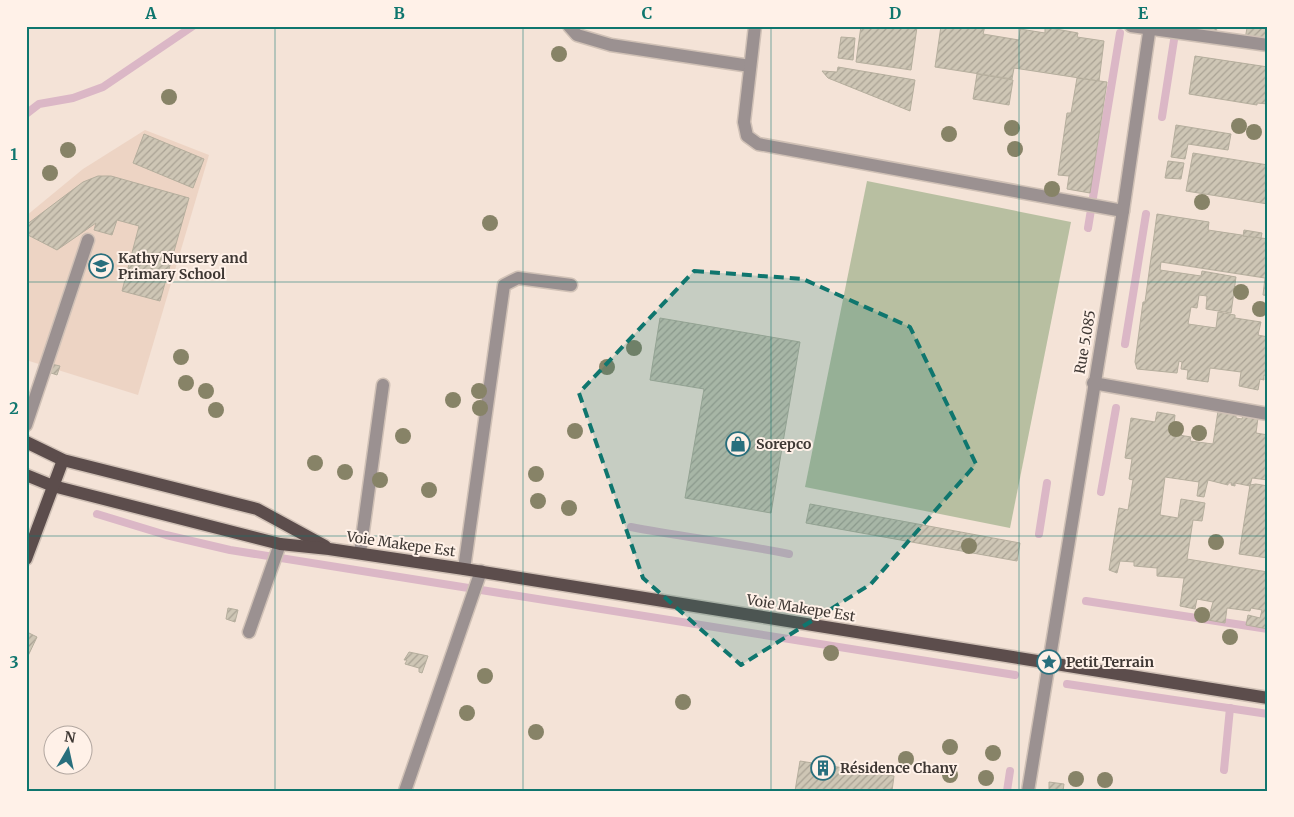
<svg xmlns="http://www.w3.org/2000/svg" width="1294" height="817" viewBox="0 0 1294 817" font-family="Merriweather,serif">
	<defs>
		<pattern id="building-hatch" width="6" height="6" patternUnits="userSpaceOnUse" patternTransform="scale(1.25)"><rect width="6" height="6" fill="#cec6b5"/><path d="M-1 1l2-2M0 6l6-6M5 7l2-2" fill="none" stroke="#a9a294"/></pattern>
	</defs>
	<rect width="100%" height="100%" fill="#f4e3d7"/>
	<!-- built -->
	<polygon fill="#edd4c4" points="145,130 209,155 138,395 26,360 26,216 83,169"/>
	<!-- green -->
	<polygon fill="#b8bfa1" points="867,181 1071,222 1010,528 805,487"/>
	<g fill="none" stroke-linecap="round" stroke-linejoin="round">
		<!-- stream -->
		<g stroke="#dbb7c6" stroke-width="8">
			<polyline points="26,114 39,104 73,98 103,87 193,26"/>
			<polyline points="1162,117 1174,40"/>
			<polyline points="1088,228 1120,33"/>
			<polyline points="1125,344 1146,214"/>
			<polyline points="1101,492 1116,408"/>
			<polyline points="97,514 166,535 230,550 1015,675"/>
			<path d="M631,527C684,537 736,543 789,554"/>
			<polyline points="1039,534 1047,483"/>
			<polyline points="1086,601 1268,629"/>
			<polyline points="1067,684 1268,714"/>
			<polyline points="1224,770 1230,708"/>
			<polyline points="1007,791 1010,771"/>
		</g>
	</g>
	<!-- building -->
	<g fill="url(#building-hatch)" stroke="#b5ae9d">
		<polygon points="861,26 917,27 911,70 856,62"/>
		<polygon points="941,26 985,26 983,34 1019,40 1020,29 1045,33 1045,27 1078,33 1077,37 1104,41 1099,81 1014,68 1012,79 935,67"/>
		<polygon points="1185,26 1218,26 1216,31"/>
		<polygon points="1233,26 1268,26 1268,42 1245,39 1247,28"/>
		<polygon points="841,37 855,38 853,60 838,58"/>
		<polygon points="1195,56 1268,67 1268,111 1268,104 1257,103 1257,105 1189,94"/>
		<polygon points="838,67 915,80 910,111 828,78 822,71 837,72"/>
		<polygon points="977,74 1013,80 1009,105 973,99"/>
		<polygon points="1077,78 1107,82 1090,193 1067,189 1069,176 1058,175 1067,113 1071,113"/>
		<polygon points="1176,125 1231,134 1228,150 1188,144 1185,159 1171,157"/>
		<polygon points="144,134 204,159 193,188 133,163"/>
		<polygon points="1193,153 1268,165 1268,204 1186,191"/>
		<polygon points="1168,161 1184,163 1181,179 1165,178"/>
		<polygon points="98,176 111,176 189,198 160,301 122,291 139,226 117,220 112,235 94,230 96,223 57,250 26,234 26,225 83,182"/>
		<polygon points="1157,214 1209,222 1208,230 1268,239 1268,296 1263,295 1265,278 1161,262 1160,270 1201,276 1202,271 1236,277 1231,313 1206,309 1207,296 1199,295 1197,308 1191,307 1188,324 1216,328 1218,312 1235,315 1235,318 1261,322 1258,335 1268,337 1268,376 1264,375 1264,380 1260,379 1258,390 1239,386 1241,372 1210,368 1208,382 1187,379 1188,370 1181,369 1182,362 1179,361 1177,373 1137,369 1135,362 1143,302 1145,302"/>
		<polygon points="1244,230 1262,233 1261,238 1243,236"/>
		<polygon points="660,318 800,342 771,513 685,498 704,389 650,380"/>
		<polygon points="47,363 60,366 57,375 45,371"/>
		<polygon points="1218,411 1236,413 1236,418 1242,419 1243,415 1258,418 1256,433 1268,435 1268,480 1252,478 1250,486 1235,483 1235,486 1231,485 1232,483 1228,483 1228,485 1208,480 1204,497 1197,496 1199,482 1165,477 1160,515 1178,518 1181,499 1205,503 1202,521 1193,520 1187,559 1268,572 1268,629 1246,625 1248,615 1260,618 1262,610 1251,608 1250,611 1227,608 1225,623 1208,620 1213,602 1197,599 1195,609 1180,606 1184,578 1157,576 1157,568 1134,566 1134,562 1120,561 1117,573 1109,570 1119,508 1128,510 1133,480 1129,479 1132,459 1125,458 1131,418 1155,422 1157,412 1175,415 1173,434 1191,437 1190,441 1213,444"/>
		<polygon points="1256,484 1268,486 1268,558 1239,554 1250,485"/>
		<polygon points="810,504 1020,543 1017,561 806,523"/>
		<polygon points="228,608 238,610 235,622 226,619"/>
		<polygon points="29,633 37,637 27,658 26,637"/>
		<polygon points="409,652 428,656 422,673 419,672 419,668 405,664 407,660 404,660"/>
		<polygon points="800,761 894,776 892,791 795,791"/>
		<polygon points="1049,782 1064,784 1063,791 1049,791"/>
	</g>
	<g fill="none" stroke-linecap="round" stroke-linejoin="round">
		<!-- minor casing -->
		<g stroke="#d0c1b6" stroke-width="15">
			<g id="minor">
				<polyline points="569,26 577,35 611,45 750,66"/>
				<polyline points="755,26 744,122 747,136 758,144 1123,211"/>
				<polyline points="1131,26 1268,45"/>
				<polyline points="1093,383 1268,414"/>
				<polyline points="26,425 88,240"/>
				<polyline points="360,553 383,385"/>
				<polyline points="464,569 504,285 518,278 571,285"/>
				<polyline points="249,632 280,544"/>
				<polyline points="405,791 481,571"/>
				<polyline points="1028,791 1123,211 1150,26"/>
			</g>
		</g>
		<!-- major casing -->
		<g stroke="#d0c1b6" stroke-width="15">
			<g id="major">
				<polyline points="26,442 63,460 257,509 325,546"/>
				<polyline points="26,475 53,486 280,544 329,549 464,569 1268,698"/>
				<polyline points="26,559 63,460"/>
			</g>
		</g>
		<!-- minor -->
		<use href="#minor" stroke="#9b9191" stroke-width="12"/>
		<!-- major -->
		<use href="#major" stroke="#5c4d4c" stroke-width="12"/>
	</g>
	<!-- trees -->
	<g fill="#878367">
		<circle cx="559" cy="54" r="8"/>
		<circle cx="169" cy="97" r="8"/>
		<circle cx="1239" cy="126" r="8"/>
		<circle cx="1012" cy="128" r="8"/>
		<circle cx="1254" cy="132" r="8"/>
		<circle cx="949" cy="134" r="8"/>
		<circle cx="1015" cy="149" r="8"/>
		<circle cx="68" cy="150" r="8"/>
		<circle cx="50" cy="173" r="8"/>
		<circle cx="1052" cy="189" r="8"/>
		<circle cx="1202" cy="202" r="8"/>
		<circle cx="490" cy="223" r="8"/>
		<circle cx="1241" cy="292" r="8"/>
		<circle cx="1260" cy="309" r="8"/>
		<circle cx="634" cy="348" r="8"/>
		<circle cx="181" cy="357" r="8"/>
		<circle cx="607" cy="367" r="8"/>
		<circle cx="186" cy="383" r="8"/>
		<circle cx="206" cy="391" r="8"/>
		<circle cx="479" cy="391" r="8"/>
		<circle cx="453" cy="400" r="8"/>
		<circle cx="480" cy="408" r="8"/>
		<circle cx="216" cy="410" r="8"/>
		<circle cx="1176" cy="429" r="8"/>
		<circle cx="575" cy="431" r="8"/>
		<circle cx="1199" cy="433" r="8"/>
		<circle cx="403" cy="436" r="8"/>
		<circle cx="315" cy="463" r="8"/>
		<circle cx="345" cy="472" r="8"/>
		<circle cx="536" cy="474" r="8"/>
		<circle cx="380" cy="480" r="8"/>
		<circle cx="429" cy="490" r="8"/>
		<circle cx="538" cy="501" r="8"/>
		<circle cx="569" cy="508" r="8"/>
		<circle cx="1216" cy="542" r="8"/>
		<circle cx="969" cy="546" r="8"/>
		<circle cx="1202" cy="615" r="8"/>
		<circle cx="1230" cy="637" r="8"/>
		<circle cx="831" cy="653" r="8"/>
		<circle cx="485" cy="676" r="8"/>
		<circle cx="683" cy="702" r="8"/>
		<circle cx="467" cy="713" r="8"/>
		<circle cx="536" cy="732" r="8"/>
		<circle cx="950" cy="747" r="8"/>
		<circle cx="993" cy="753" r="8"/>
		<circle cx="906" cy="759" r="8"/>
		<circle cx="950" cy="775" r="8"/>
		<circle cx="986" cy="778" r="8"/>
		<circle cx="1076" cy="779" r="8"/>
		<circle cx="1105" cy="780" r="8"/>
	</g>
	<!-- marked area -->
	<path fill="#0f766e" fill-opacity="0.2" stroke="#0f766e" stroke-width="4" stroke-dasharray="10 6" stroke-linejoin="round" d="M694,271L803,279L910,327L976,464L871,584L741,665L643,578L579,393Z"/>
	<!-- grid -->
	<path fill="none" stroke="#0f766e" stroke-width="1" stroke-opacity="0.55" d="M275,26V791M523,26V791M771,26V791M1019,26V791M26,282H1268M26,536H1268"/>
	<!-- icons -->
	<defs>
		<g id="school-ring" transform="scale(1.25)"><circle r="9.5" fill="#fff1e8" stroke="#296f7d" stroke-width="1.5"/><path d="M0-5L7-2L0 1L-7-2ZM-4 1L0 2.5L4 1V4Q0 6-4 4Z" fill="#296f7d"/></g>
		<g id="shop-ring" transform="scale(1.25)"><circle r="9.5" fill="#fff1e8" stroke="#296f7d" stroke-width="1.5"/><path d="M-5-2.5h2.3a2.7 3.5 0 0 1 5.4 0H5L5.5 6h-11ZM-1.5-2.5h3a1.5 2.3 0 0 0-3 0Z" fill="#296f7d"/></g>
		<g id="sight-ring" transform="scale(1.25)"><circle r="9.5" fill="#fff1e8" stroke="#296f7d" stroke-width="1.5"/><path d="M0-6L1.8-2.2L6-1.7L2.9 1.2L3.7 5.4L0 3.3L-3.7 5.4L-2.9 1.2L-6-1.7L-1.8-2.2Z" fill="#296f7d"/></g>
		<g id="building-ring" transform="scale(1.25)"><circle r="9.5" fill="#fff1e8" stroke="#296f7d" stroke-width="1.5"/><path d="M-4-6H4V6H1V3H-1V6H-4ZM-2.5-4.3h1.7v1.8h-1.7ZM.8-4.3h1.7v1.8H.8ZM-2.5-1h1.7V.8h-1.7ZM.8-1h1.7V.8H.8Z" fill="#296f7d"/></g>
	</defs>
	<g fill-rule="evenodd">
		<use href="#school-ring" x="101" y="266"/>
		<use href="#shop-ring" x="738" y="444"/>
		<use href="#sight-ring" x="1049" y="662"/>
		<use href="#building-ring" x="823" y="768"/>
	</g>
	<g text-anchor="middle" stroke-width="4" stroke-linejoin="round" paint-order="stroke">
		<!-- poi labels -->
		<g font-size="14" font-weight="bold" fill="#3f3834" stroke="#fff1e8" text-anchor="start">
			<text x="118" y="263">Kathy Nursery and<tspan x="118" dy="16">Primary School</tspan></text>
			<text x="756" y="449">Sorepco</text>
			<text x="1066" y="667">Petit Terrain</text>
			<text x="840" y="773">Résidence Chany</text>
		</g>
		<!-- street labels -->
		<g font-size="14" fill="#3f3834" stroke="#fff1e8">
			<text transform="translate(1085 342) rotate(-80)" y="5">Rue 5.085</text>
			<text transform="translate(401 544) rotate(8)" y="5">Voie Makepe Est</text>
			<text transform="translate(801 608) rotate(9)" y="5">Voie Makepe Est</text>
		</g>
	</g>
	<!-- border -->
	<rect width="1294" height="817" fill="none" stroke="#fff1e8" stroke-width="55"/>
	<!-- north arrow -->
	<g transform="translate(68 750) rotate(9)"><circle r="24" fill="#fff1e8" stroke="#b2a7a0"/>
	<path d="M0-4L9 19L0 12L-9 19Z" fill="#296f7d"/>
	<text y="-8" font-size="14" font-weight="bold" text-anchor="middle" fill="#3f3834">N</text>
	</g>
	<rect x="28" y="28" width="1238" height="762" fill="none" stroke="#0f766e" stroke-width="2"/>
	<g font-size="16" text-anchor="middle" font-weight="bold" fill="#0f766e">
		<text x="151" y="19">A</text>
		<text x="399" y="19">B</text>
		<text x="647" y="19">C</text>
		<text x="895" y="19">D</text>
		<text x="1143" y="19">E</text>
		<text x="14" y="160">1</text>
		<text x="14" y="414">2</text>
		<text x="14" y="668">3</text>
	</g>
</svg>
